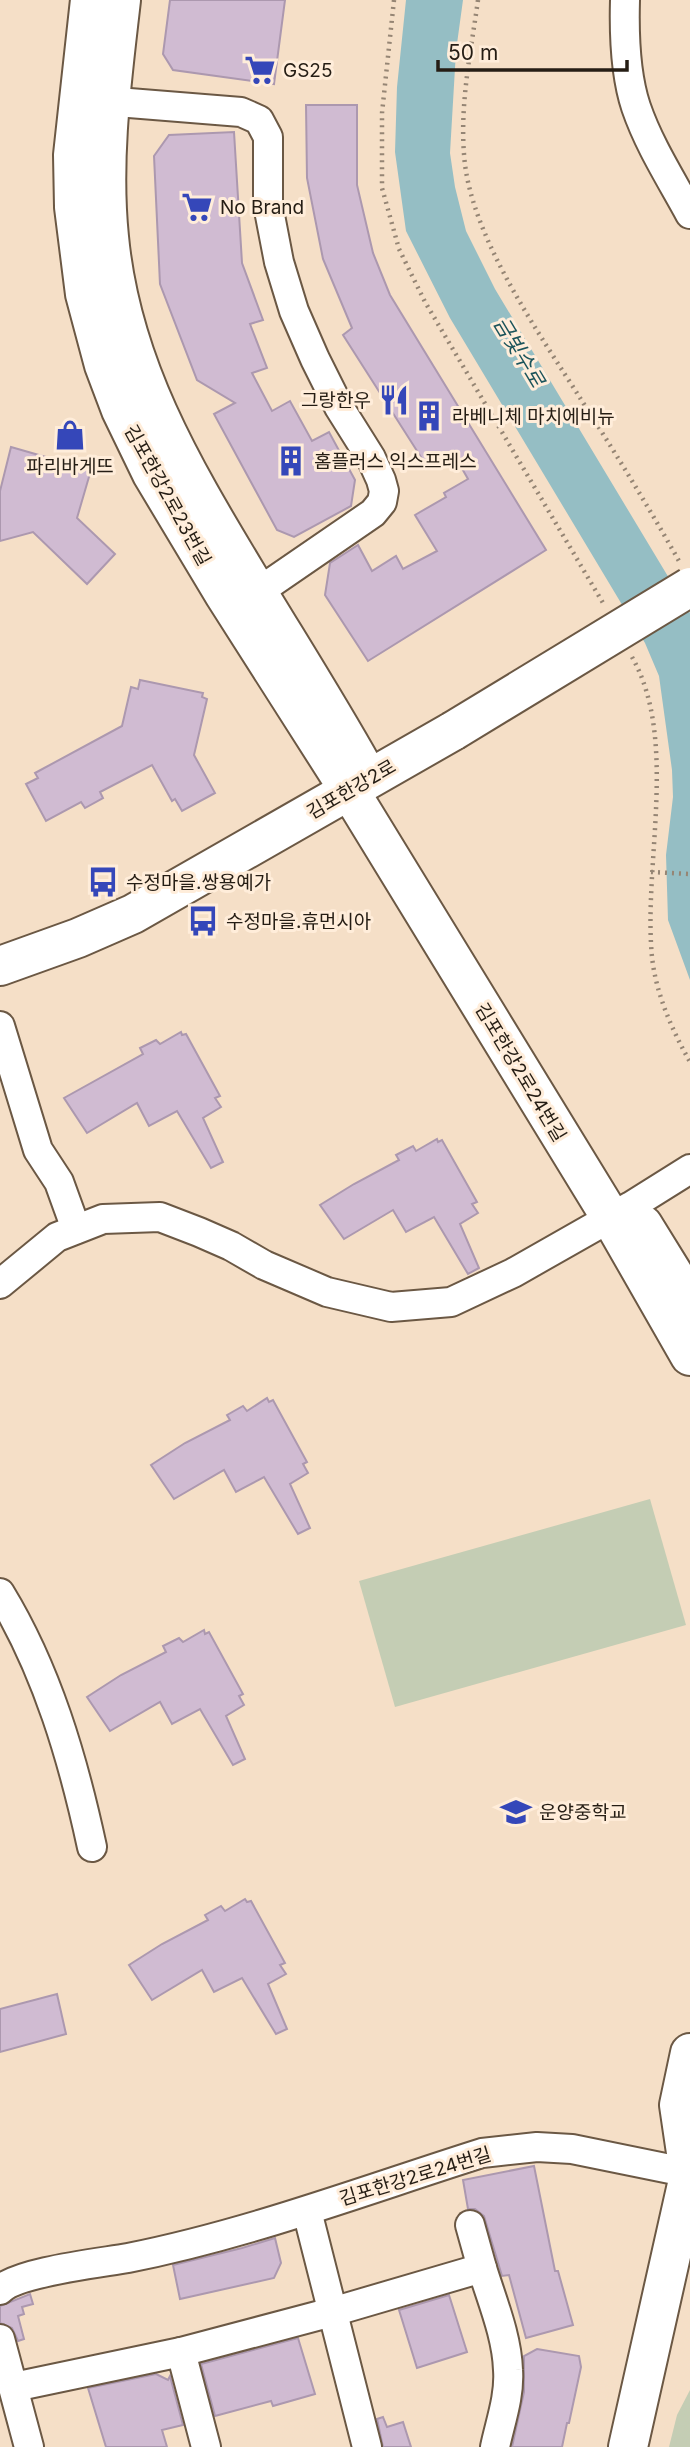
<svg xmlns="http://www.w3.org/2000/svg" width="690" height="2447" viewBox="0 0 690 2447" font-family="Inter,'Noto Sans KR',sans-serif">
	<rect width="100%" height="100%" fill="#f5dfc7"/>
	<!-- green -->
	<g fill="#c4cdb4">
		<polygon points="650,1499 686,1625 395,1707 359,1581"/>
		<polygon points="690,2390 690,2447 669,2447 677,2415"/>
	</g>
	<!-- water -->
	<polygon fill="#95bec4" points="406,0 463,0 456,51 450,153 455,187 466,231 495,289 690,613 690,980 668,920 666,855 673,797 672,770 659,676 645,643 450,318 406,231 395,152 397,87"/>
	<!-- building -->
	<g fill="#d0bbd2" stroke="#ac98af" stroke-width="2">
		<polygon points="170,0 285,0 274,84 173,70 163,54"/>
		<polygon points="306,105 357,105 357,185 373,253 390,295 546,550 368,661 325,595 330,563 358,545 372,571 396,556 403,569 437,551 415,515 446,497 444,493 468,479 452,451 426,465 343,335 352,328 323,259 307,178"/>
		<polygon points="234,132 242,263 263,320 250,324 267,368 252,373 272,411 290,401 312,441 329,432 355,480 351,506 294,537 277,530 214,414 235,403 197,380 160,284 154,156 169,135"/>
		<polygon points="11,447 91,470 77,518 115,554 87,584 33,532 0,541 0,491"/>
		<polygon points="140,680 203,693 202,697 207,699 194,755 215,793 182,811 175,799 172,801 152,765 100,792 103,798 85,808 81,802 46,821 26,784 38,778 35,773 122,726 131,687 138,689"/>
		<polygon points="181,1032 182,1035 186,1034 220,1096 215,1098 221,1107 203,1118 223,1162 211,1168 177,1111 149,1126 137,1103 87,1133 64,1098 143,1054 140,1048 156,1040 160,1044"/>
		<polygon points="437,1139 438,1142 442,1140 477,1202 472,1204 478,1213 460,1224 479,1268 468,1274 434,1217 406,1232 393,1210 344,1239 320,1205 354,1184 399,1160 396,1155 413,1146 416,1151"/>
		<polygon points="267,1398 269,1402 273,1400 307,1462 303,1464 308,1473 290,1484 310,1528 298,1534 264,1477 236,1492 224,1470 174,1499 151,1465 185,1443 230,1420 227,1415 243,1406 247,1411"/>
		<polygon points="204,1630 205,1634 209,1632 243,1694 239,1696 244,1705 226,1716 245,1759 233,1765 200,1709 172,1724 160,1702 110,1731 87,1697 121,1675 166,1652 163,1646 179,1638 183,1642"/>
		<polygon points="245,1899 247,1902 251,1901 285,1963 280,1965 286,1974 268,1984 287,2029 276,2034 242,1978 214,1992 202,1970 152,2000 129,1965 162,1944 208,1920 205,1915 221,1906 225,1911"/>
		<polygon points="57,1994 66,2034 0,2052 0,2009"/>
		<polygon points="534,2166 555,2271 558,2271 573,2325 526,2338 509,2275 502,2276 484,2216 475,2209 468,2209 463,2180"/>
		<polygon points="275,2238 281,2263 274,2278 180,2299 173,2265 242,2248"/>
		<polygon points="30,2294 33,2304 22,2307 24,2314 18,2316 24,2339 18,2341 12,2328 0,2323 0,2306"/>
		<polygon points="449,2295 467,2352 417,2368 399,2310"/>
		<polygon points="298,2338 315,2394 273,2406 271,2401 215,2416 201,2364"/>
		<polygon points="537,2349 579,2356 581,2367 569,2423 567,2423 562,2447 512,2447 524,2392 524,2356"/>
		<polygon points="156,2374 168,2380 170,2376 183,2425 162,2430 167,2447 106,2447 88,2388"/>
		<polygon points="383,2417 387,2427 403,2422 411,2447 383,2447 377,2419"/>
	</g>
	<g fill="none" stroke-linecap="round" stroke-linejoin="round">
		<!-- street casing -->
		<g stroke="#6b5844" stroke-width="32">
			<g id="street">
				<path d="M625,0C624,35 625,74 636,107C649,145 671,179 690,214"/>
				<polyline points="92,100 241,112 259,120 268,137 268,205 279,262 294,311 315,359 339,407 371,458 381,480 384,491 382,502 373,513 258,592"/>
				<polyline points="0,1026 38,1150 59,1182 76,1229"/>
				<polyline points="0,1284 57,1237 103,1219 160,1217 199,1232 231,1246 264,1265 327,1292 391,1307 451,1302 513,1273 631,1206 690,1169"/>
				<path d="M0,1593C47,1670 73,1759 92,1847"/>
				<polyline points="307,2211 367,2447"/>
				<polyline points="470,2225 482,2268"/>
				<path d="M0,2290C17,2272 100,2263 128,2258C249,2234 365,2190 482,2153L537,2147L572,2149L690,2173"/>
				<polyline points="0,2339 29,2447"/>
				<path d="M181,2352L332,2312L482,2268C492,2301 507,2336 508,2370C510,2396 500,2423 495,2447"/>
				<polyline points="14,2387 181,2352 206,2447"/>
			</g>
		</g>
		<!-- secondary casing -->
		<g stroke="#6b5844" stroke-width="42">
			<g id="secondary">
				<polyline points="90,0 73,155 74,207 85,294 104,365 121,410 152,474 224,594 349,790 611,1218 690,1356"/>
				<path d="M121,0C112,79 101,158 109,237C121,364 182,467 246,573C285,638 326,702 363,768"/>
				<polyline points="0,966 78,938 133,914 453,731"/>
				<polyline points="643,1225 690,1301"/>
				<polyline points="689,2173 679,2105 690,2053"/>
				<polyline points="628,2447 690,2171"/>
			</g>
		</g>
		<!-- path -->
		<g stroke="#958574" stroke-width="4.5" stroke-dasharray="2 5" stroke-linecap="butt">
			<polyline points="394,0 382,113 382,188 399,249 425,302 603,603"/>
			<path d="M478,0C471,51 460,102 464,154C469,235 539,333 582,401C616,454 648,506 679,561"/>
			<path d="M632,657C679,740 643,864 652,957C656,994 672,1030 690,1062"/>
			<polyline points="651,872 690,874"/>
		</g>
		<!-- street -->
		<use href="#street" stroke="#fff" stroke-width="28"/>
		<!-- secondary -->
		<use href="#secondary" stroke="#fff" stroke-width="38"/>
		<!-- secondary-bridge casing -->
		<g stroke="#6b5844" stroke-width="42" stroke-linecap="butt">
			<polyline id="secondary-bridge" points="453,731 690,587"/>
		</g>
		<!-- secondary-bridge -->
		<use href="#secondary-bridge" stroke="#fff" stroke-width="38"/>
	</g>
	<!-- icons -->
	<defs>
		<g id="supermarket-bare" transform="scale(2.415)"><path d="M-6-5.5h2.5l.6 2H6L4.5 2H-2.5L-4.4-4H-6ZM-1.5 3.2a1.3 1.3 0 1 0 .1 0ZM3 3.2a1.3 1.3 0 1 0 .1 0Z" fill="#3547b9" stroke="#ffedda" stroke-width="2.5" paint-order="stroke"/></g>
		<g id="restaurant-bare" transform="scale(2.415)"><path d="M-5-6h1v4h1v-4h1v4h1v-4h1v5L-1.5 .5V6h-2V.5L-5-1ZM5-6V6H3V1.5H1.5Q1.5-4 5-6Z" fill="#3547b9" stroke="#ffedda" stroke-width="2.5" paint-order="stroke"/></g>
		<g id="building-bare" transform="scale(2.415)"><path d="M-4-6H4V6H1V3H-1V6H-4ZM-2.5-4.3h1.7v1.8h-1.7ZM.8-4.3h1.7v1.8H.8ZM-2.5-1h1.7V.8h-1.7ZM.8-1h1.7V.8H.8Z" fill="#3547b9" stroke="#ffedda" stroke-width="2.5" paint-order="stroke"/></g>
		<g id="shop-bare" transform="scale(2.415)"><path d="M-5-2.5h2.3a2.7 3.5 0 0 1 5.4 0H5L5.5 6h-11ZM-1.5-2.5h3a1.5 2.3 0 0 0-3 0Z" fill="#3547b9" stroke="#ffedda" stroke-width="2.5" paint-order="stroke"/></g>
		<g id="bus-bare" transform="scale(2.415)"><path d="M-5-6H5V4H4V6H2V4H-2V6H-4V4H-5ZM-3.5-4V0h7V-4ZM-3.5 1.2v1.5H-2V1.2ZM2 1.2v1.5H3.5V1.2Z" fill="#3547b9" stroke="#ffedda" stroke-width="2.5" paint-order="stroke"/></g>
		<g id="school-bare" transform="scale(2.415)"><path d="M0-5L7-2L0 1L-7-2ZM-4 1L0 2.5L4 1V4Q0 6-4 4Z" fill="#3547b9" stroke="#ffedda" stroke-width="2.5" paint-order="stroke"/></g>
	</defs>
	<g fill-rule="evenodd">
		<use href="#supermarket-bare" x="260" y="70"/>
		<use href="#supermarket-bare" x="197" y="207"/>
		<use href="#restaurant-bare" x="394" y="400"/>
		<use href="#building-bare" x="429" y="416"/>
		<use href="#shop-bare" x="70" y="435"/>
		<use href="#building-bare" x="291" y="461"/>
		<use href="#bus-bare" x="103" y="882"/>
		<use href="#bus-bare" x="203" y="921"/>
		<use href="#school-bare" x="516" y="1812"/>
	</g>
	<g text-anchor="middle" stroke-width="6" stroke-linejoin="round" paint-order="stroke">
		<!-- poi labels -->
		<g font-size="19" fill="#251d14" stroke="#ffedda" text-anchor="start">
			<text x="283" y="77">GS25</text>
			<text x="220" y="214">No Brand</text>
			<text x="371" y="407" text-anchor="end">그랑한우</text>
			<text x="452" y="423">라베니체 마치에비뉴</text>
			<text x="314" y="468">홈플러스 익스프레스</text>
			<text x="70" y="473" text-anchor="middle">파리바게뜨</text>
			<text x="126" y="889">수정마을.쌍용예가</text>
			<text x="226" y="928">수정마을.휴먼시아</text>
			<text x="539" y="1819">운양중학교</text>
		</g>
		<!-- street labels -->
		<g font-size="19" fill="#251d14" stroke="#ffedda">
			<text transform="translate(168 495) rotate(61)" y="7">김포한강2로23번길</text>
			<text transform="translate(351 789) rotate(-30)" y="7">김포한강2로</text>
			<text transform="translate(521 1072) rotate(59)" y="7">김포한강2로24번길</text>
			<text transform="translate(415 2176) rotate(-17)" y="7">김포한강2로24번길</text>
		</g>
		<!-- water labels -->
		<g font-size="21" font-style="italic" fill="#1b545b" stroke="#ffedda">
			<text transform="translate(519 352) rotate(59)" y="7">금빛수로</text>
		</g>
	</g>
	<!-- scale -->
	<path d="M438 60v10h189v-10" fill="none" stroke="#251d14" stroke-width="3.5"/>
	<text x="448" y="60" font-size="21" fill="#251d14" stroke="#ffedda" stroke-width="5" paint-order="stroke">50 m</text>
</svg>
